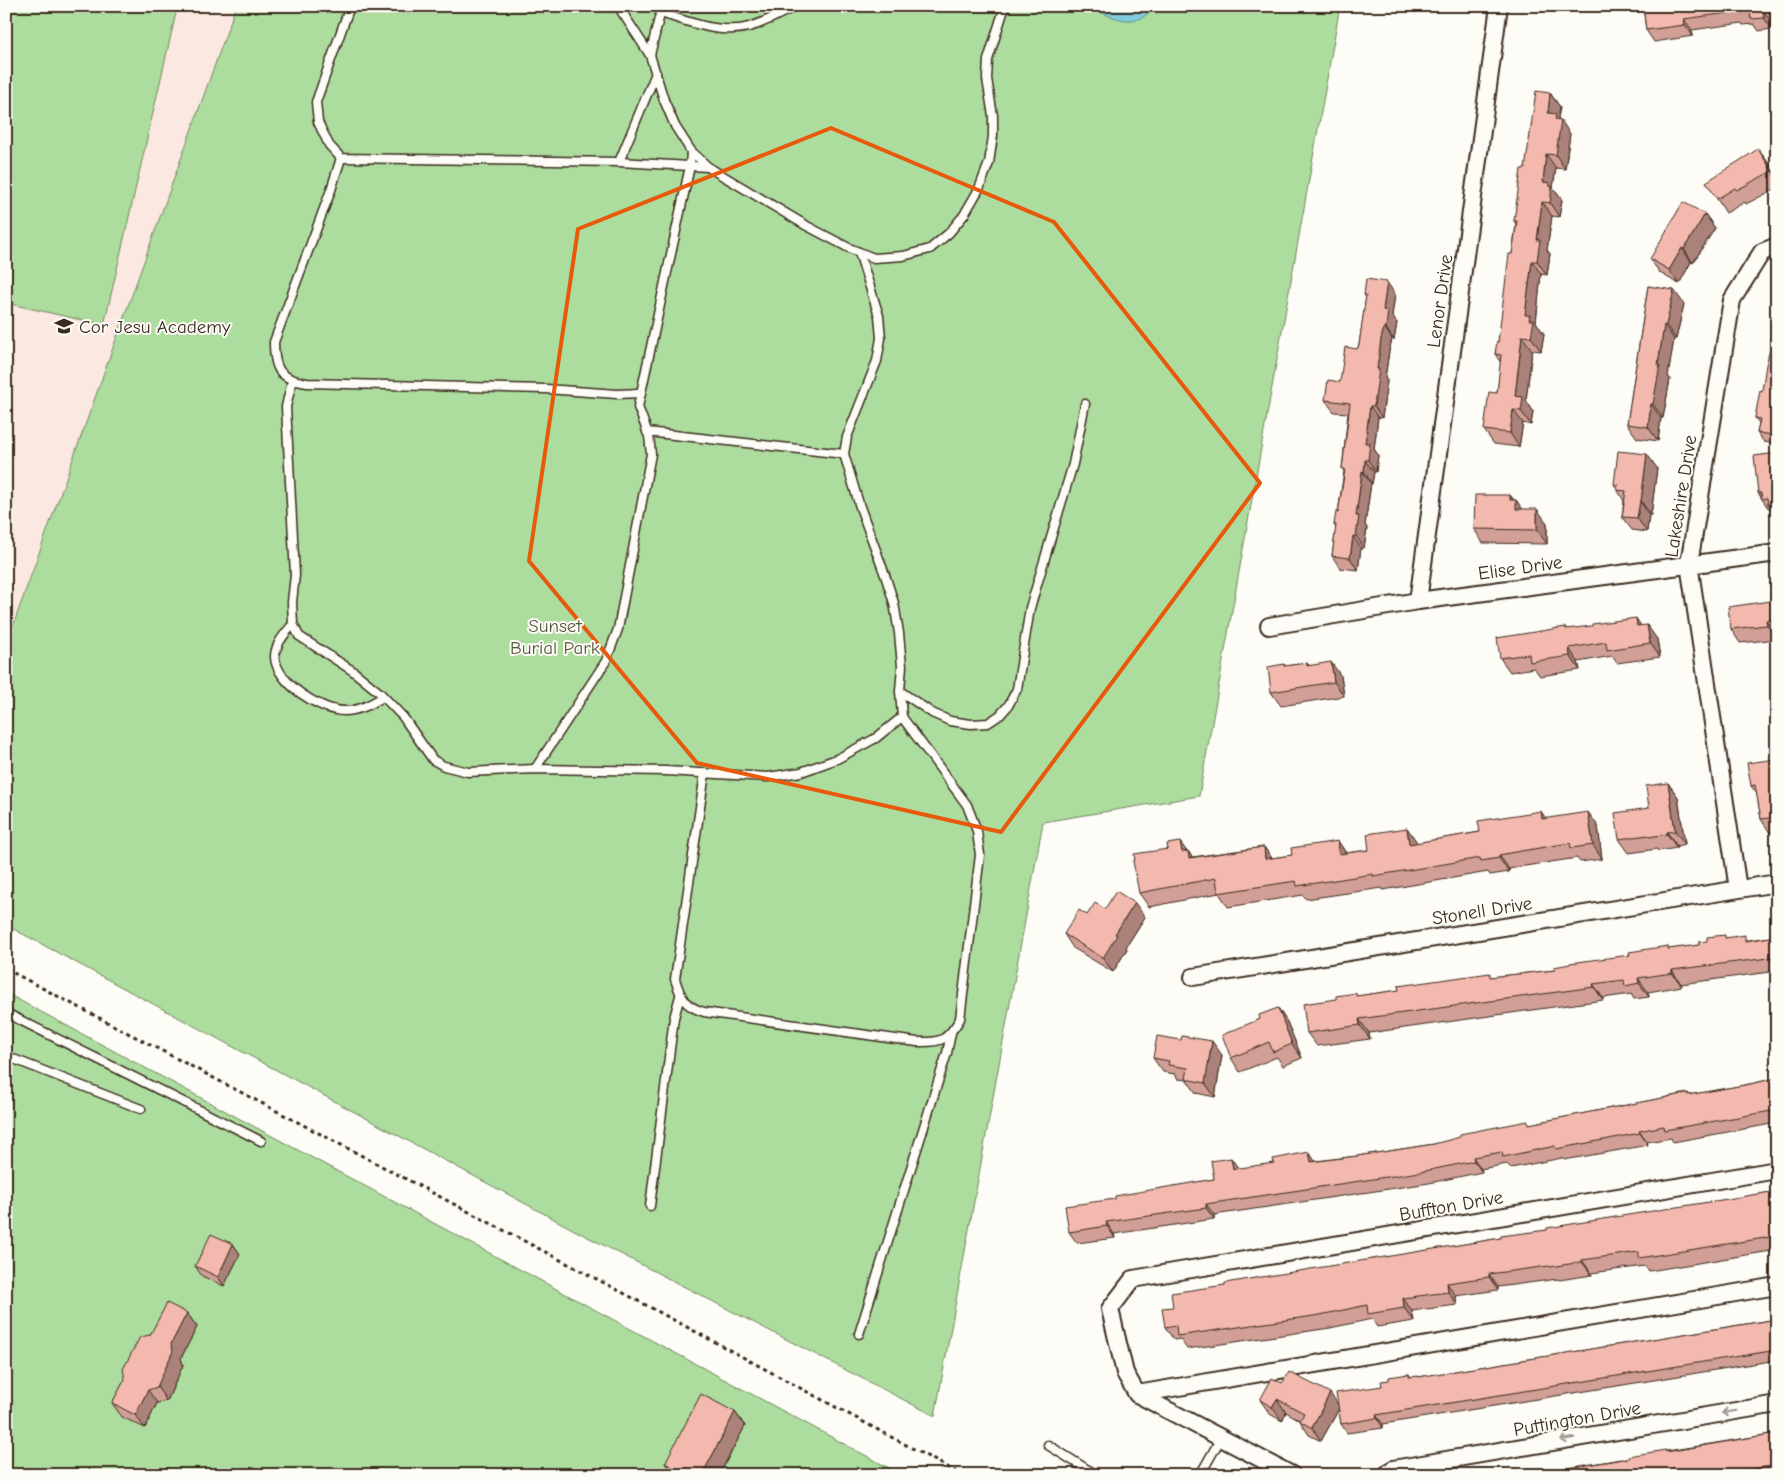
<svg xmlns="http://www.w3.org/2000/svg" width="1783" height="1481" viewBox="0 0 1783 1481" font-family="'Comic Neue',sans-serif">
	<rect width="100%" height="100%" fill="#fdfcf7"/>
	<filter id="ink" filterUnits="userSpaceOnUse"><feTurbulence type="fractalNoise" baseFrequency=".02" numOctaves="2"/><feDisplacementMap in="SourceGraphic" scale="10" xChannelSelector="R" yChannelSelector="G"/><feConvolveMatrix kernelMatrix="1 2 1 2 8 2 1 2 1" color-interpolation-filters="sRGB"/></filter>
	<g filter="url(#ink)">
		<!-- built -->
		<polygon fill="#fae8e1" points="6,6 236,6 6,645"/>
		<!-- green -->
		<g fill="#acdd9e" stroke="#74845e">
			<polygon points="6,6 146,6 176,13 104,325 6,303"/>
			<polygon points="236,6 1340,6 1199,796 1043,822 935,1416 578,1232 6,925 6,645"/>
			<polygon points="6,993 902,1475 6,1475"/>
		</g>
		<!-- water -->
		<path fill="#7fcdde" stroke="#648c91" d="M1090,6H1154C1151,9 1149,13 1146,15C1131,27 1104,15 1090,6Z"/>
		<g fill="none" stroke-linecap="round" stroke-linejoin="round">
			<!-- lane casing -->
			<g stroke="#3b2a1e" stroke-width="11">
				<g id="lane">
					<polyline points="350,6 316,102 318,122 329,145 341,158 619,162 708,167"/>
					<polyline points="618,6 650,55"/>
					<polyline points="662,6 650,55 664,100 675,126 691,151 708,167 807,226 849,248 874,258 903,256 930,249 949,233 964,215 979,189 989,163 993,136 993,116 987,79 988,60 1005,6"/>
					<path d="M660,13C688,21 719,35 749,27C765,23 781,13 796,6"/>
					<path d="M341,158L331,190L274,342C274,369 279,379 307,383L546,389L617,394L641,393"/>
					<polyline points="619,162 656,73"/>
					<polyline points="292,381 286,407 295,575 292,602 293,624 299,636 353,671 380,693 403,717 433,760 444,766 468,772 535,769 666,771 768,777 801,772 837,759 876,738 902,717"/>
					<polyline points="647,432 844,454"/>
					<path d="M293,624C285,634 275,644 275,657C276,683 321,711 344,711C359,711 371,704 383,697"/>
					<polyline points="900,691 932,713 950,721 971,724 988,723 1000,715 1008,706 1017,689 1030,608 1073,464 1085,404"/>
					<polyline points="535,769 606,661 618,629 651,454 649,436 638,407 641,393 690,166 691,151"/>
					<path d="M705,773L675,979C681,998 684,1006 704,1012L917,1042C942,1043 947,1040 960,1019L980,855L977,831L967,805L902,717L900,691L902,666L899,633L894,603L885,575L860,507L844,454L847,437L877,361L881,338L879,316L859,252"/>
					<polyline points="6,1013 261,1141"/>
					<polyline points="6,1056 141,1109"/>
					<polyline points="650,1206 674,1018 680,996"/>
					<polyline points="859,1334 947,1053 951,1033"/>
					<polyline points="1048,1445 1096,1475"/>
					<polyline points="1200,1475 1221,1438"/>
				</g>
			</g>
			<!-- street casing -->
			<g stroke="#3b2a1e" stroke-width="20">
				<g id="street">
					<polyline points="1418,601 1499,6"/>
					<polyline points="1269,626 1418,601 1777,553"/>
					<polyline points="1738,889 1689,564 1732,300 1762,252 1777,246"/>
					<polyline points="1193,977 1777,883"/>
					<polyline points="1137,1394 1777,1286"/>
					<polyline points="1292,1475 1137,1394 1125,1373 1110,1309 1133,1279 1777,1170"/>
					<polyline points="1386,1475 1393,1469 1777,1404"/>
				</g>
			</g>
			<!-- path -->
			<polyline stroke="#3b2a1e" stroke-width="3" stroke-dasharray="4 4" stroke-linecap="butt" points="6,969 631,1297 962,1475"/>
			<!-- lane -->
			<use href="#lane" stroke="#fdfcf7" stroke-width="8"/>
			<!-- street -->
			<use href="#street" stroke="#fdfcf7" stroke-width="16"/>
		</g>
		<!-- wall -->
		<g fill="#d19f96" stroke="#3b2a1e">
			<polygon points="1643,6 1777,6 1777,16 1775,16 1775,21 1771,21 1772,29 1759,31 1754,24 1743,25 1742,23 1692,30 1693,36 1654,42 1646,30"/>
			<polygon points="1550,93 1560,107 1558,118 1570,134 1565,169 1556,168 1553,188 1562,200 1559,217 1552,216 1547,250 1550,254 1547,275 1541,274 1536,322 1544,334 1541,351 1532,350 1526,400 1533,411 1531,425 1523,423 1519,447 1494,444 1484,430 1497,393 1501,363 1495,354 1498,342 1512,254 1516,224 1514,221 1525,169"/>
			<polygon points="1768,162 1777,177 1777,188 1746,204 1745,202 1726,213 1717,199"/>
			<polygon points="1705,214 1715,228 1693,263 1691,262 1679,284 1660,273 1650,259"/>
			<polygon points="1648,286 1684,304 1676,339 1674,339 1668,376 1670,379 1663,418 1661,418 1658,441 1637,438 1627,424"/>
			<polygon points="1395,294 1392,316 1397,323 1394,340 1392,339 1389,351 1385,378 1387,381 1382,418 1378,417 1374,449 1378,455 1376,472 1374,472 1372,484 1371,483 1365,525 1367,528 1364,548 1361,548 1358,570 1340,568 1332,556 1336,528 1334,525 1338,513 1344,471 1342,469 1348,413 1334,412 1325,400 1340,382 1359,345 1366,297 1364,295"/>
			<polygon points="1777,313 1777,444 1764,442 1757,433 1759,423 1755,418 1762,391 1772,343 1770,340"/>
			<polygon points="1777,453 1777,514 1775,514 1770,508 1768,508 1758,493"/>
			<polygon points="1657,468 1651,515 1649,515 1647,532 1632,530 1622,517 1624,501 1614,484"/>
			<polygon points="1510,495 1514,500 1516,500 1522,509 1547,523 1547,544 1483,543 1474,529"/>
			<polygon points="1777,600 1777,634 1776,634 1777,639 1740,643 1731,629"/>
			<polygon points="1641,626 1657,639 1660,657 1617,663 1612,656 1578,662 1580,670 1540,676 1534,668 1510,672 1500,658 1566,627 1567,629"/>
			<polygon points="1307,663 1309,665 1341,676 1344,696 1281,706 1271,692 1284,664 1285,666"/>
			<polygon points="1777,759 1777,832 1770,833 1761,819 1757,794 1751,786"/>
			<polygon points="1668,783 1678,797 1685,844 1677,846 1677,848 1658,851 1657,849 1629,853 1619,839 1649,808"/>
			<polygon points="1546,818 1598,826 1602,859 1580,862 1577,858 1525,866 1509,869 1509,872 1490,875 1488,872 1383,890 1382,888 1306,899 1303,895 1228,907 1219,893 1149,907 1139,893 1168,849 1188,851 1192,857 1264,847 1272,858 1292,855 1338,841 1346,853 1369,850 1407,828 1417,843 1480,832"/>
			<polygon points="1105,909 1145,917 1126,947 1127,949 1113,972 1073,948 1064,934 1087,915"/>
			<polygon points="1777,936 1777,971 1681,984 1682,986 1648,992 1649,997 1634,999 1631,994 1603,998 1603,1000 1369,1033 1370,1039 1317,1046 1307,1033 1336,999 1492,977 1555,970 1630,955 1699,945 1727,938 1748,940"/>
			<polygon points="1278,1008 1287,1022 1302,1058 1283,1066 1277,1057 1240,1072 1231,1058 1260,1019"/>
			<polygon points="1222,1055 1215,1097 1196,1093 1187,1080 1178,1079 1175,1074 1163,1072 1153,1058"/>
			<polygon points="1777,1078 1777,1123 1673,1142 1671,1138 1647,1142 1648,1145 1564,1160 1562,1158 1511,1168 1507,1164 1481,1169 1482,1172 1429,1183 1214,1215 1214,1219 1114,1234 1115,1238 1077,1243 1069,1232 1115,1199 1214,1179 1231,1158 1238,1169 1316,1161 1357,1156 1434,1144 1530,1124 1688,1093 1689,1095 1750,1084"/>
			<polygon points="1777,1191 1777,1250 1649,1271 1645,1266 1591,1273 1592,1275 1559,1280 1558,1279 1498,1287 1498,1290 1456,1296 1457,1305 1412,1311 1414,1321 1377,1327 1372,1319 1330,1328 1187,1349 1180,1339 1174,1340 1165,1327 1173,1307 1225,1285"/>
			<polygon points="233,1244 240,1254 224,1286 202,1276 195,1266"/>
			<polygon points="187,1313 197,1327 181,1358 183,1365 167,1401 157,1403 145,1428 122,1417 112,1403 150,1335"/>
			<polygon points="1777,1319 1777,1360 1383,1424 1383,1428 1347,1433 1341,1424 1339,1409 1321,1441 1309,1435 1300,1421 1300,1420 1286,1412 1282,1421 1270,1414 1260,1400 1282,1383 1338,1405 1382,1386 1389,1380 1409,1374 1411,1377 1419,1377"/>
			<polygon points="735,1412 745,1426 719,1475 673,1475 665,1463"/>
			<polygon points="1777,1433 1777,1475 1528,1475 1667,1451"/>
		</g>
		<!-- shaded-wall -->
		<g fill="#aa827a" stroke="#3b2a1e">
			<polygon points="1767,6 1768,6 1775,16 1775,21 1767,9"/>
			<polygon points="1763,10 1771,21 1772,29 1764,18"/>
			<polygon points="1684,19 1692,30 1693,36 1685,25"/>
			<polygon points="1550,93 1560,107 1558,118 1560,121 1561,120 1570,134 1565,169 1556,155 1548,113"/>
			<polygon points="1758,149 1768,162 1777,178 1772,171"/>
			<polygon points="1546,154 1556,168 1553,188 1562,200 1559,217 1550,203 1543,182"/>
			<polygon points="1542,202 1552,216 1547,250 1550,254 1547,275 1537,261 1537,240"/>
			<polygon points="1705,214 1715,228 1693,263 1684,249"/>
			<polygon points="1682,248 1691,262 1679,284 1669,270"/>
			<polygon points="1532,261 1541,274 1536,322 1544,334 1541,351 1531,337 1525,315"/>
			<polygon points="1387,282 1395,294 1392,316 1397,323 1394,340 1386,328 1383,310"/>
			<polygon points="1674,290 1684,304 1676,339 1666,325"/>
			<polygon points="1664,325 1674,339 1668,376 1670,379 1663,418 1653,404 1658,365"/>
			<polygon points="1384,327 1392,339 1389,351 1385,378 1387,381 1382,418 1374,406 1377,369 1381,339"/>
			<polygon points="1522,336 1532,350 1526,400 1533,411 1531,425 1521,411 1515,396"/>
			<polygon points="1651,404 1661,418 1658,441 1648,427"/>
			<polygon points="1370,406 1378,417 1374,449 1378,455 1376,472 1368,460 1365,443"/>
			<polygon points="1513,410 1523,423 1519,447 1510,433"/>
			<polygon points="1777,420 1777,439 1774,435"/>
			<polygon points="1647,454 1657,468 1651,515 1641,501"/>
			<polygon points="1365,460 1374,472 1372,484 1364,472"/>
			<polygon points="1362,471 1371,483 1365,525 1367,528 1364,548 1356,536 1356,516"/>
			<polygon points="1510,495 1516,503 1516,500 1526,514 1526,523 1510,500"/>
			<polygon points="1640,501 1649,515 1647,532 1637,518"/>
			<polygon points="1537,509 1547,523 1547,544 1537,530"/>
			<polygon points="1353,536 1361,548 1358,570 1350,558"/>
			<polygon points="1636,618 1645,632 1637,626"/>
			<polygon points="1766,620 1776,634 1777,639 1767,625"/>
			<polygon points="1647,625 1657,639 1660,657 1650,643"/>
			<polygon points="1569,648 1578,662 1580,670 1570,656"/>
			<polygon points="1331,662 1341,676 1344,696 1334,682"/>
			<polygon points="1668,783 1678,797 1685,844 1675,831"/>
			<polygon points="1541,811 1550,825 1542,819"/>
			<polygon points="1588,812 1598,826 1602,859 1593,845"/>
			<polygon points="1407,828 1417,842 1419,858 1409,844"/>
			<polygon points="1667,832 1677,846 1677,848 1667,834"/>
			<polygon points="1338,841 1347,855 1339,854"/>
			<polygon points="1180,842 1188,853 1188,851 1197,865 1182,852"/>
			<polygon points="1264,847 1273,860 1265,859"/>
			<polygon points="1499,855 1509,869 1509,872 1499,858"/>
			<polygon points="1135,903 1145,917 1126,947 1127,949 1113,972 1103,958 1115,934"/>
			<polygon points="1672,970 1681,984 1682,986 1672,973"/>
			<polygon points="1638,978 1648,992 1649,997 1639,983"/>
			<polygon points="1593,984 1603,998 1603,1000 1594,987"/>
			<polygon points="1278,1008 1287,1022 1302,1058 1292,1044"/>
			<polygon points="1359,1019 1369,1033 1370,1039 1360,1025"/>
			<polygon points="1212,1041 1222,1055 1215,1097 1205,1083"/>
			<polygon points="1639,1131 1647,1142 1648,1145 1640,1133"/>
			<polygon points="1309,1152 1317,1164 1311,1162"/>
			<polygon points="1473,1157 1481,1169 1482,1172 1474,1161"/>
			<polygon points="1231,1158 1239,1169 1233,1169"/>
			<polygon points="1206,1204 1214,1215 1214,1219 1206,1208"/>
			<polygon points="1106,1222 1114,1234 1115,1238 1107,1226"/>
			<polygon points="233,1244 240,1254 224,1286 218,1277"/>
			<polygon points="1582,1260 1591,1273 1592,1275 1582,1262"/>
			<polygon points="1489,1274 1498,1287 1498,1290 1489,1277"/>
			<polygon points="1447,1283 1456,1296 1457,1305 1448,1292"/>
			<polygon points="1403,1298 1412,1311 1414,1321 1404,1308"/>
			<polygon points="187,1313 197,1327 181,1358 183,1365 167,1401 157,1387 171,1344"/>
			<polygon points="148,1390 157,1403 145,1428 135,1415"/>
			<polygon points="1330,1393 1340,1407 1321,1441 1312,1428"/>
			<polygon points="1277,1399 1286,1412 1282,1421 1272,1407"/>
			<polygon points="735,1412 745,1426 719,1475 702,1475"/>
			<polygon points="1376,1415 1383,1424 1383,1428 1377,1418"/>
		</g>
		<!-- building -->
		<g fill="#f3b9ae" stroke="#3b2a1e">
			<polygon points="1643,6 1767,6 1767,9 1763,10 1764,18 1751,19 1750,12 1735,14 1735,12 1684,19 1685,25 1646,30"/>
			<polygon points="1536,91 1550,93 1548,113 1556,114 1555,119 1561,120 1556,155 1546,154 1543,182 1549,183 1549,186 1552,186 1550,203 1542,202 1537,240 1540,240 1537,261 1532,261 1525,315 1530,315 1529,320 1534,320 1531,337 1522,336 1515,396 1523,397 1521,411 1513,410 1510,433 1484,430 1489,392 1497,393 1501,355 1495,354 1497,341 1498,342 1509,254 1512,254 1517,221 1514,221 1521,169 1525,169"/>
			<polygon points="1758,149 1772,171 1737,190 1735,188 1717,199 1706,182"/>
			<polygon points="1683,202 1705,214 1684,249 1682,248 1669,270 1650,259"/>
			<polygon points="1366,279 1387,282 1383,310 1388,311 1386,328 1384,327 1381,339 1377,369 1379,369 1374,406 1370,406 1365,443 1370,443 1368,460 1365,460 1364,472 1362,471 1356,516 1359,516 1356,536 1353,536 1350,558 1332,556 1336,525 1334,525 1336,512 1338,513 1345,469 1342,469 1350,403 1325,400 1328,380 1340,382 1345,347 1357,349 1359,345 1366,295 1364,295"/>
			<polygon points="1648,286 1674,290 1666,325 1664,325 1658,365 1660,365 1653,404 1651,404 1648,427 1627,424"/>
			<polygon points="1777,313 1777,420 1774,435 1757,433 1760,419 1755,418 1760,390 1762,391 1766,365 1772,341 1770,340"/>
			<polygon points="1618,451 1647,454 1641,501 1640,501 1637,518 1622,517 1626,491 1617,490 1618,485 1614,484"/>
			<polygon points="1777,453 1777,503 1768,505 1767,498 1762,499 1761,493 1758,493 1754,456"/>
			<polygon points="1475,495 1510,495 1510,500 1516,500 1516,509 1537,509 1537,530 1474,529"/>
			<polygon points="1777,600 1777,619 1766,620 1767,625 1731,629 1728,607"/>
			<polygon points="1636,618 1637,626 1647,625 1650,643 1607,650 1606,642 1569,648 1570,656 1530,662 1529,654 1500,658 1497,638 1566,627 1566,629 1592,626 1592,624"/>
			<polygon points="1331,662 1334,682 1271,692 1268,667 1284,664 1284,666 1307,663 1307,666"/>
			<polygon points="1777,759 1777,817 1761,819 1755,785 1751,786 1747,763"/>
			<polygon points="1668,783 1675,831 1667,832 1667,834 1649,837 1648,835 1619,839 1615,813 1649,808 1646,786"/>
			<polygon points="1541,811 1542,819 1588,812 1593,845 1571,848 1570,843 1515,852 1499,855 1499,858 1481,861 1480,858 1373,876 1373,874 1297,886 1296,881 1218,893 1216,878 1139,893 1133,861 1135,860 1134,854 1168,849 1167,844 1180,842 1182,852 1188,851 1189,858 1264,847 1265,859 1292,855 1291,848 1338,841 1339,854 1369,850 1367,834 1407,828 1409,844 1480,832 1478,821"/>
			<polygon points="1116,891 1135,903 1115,934 1117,935 1103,958 1064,934 1079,910 1087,915 1095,903 1105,909"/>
			<polygon points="1725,935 1725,938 1745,935 1745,941 1777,936 1777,957 1672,970 1672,973 1638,978 1639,983 1625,986 1624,980 1593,984 1594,987 1359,1019 1360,1025 1307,1033 1303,1004 1336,999 1336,996 1356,993 1356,996 1399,990 1398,986 1490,973 1490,977 1555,970 1554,967 1570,964 1570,963 1630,955 1629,952 1668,946 1668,949 1699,945 1699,942 1707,941 1707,937"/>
			<polygon points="1278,1008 1292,1044 1273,1052 1269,1042 1231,1058 1222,1035 1260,1019 1259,1015"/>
			<polygon points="1157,1036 1181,1040 1182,1036 1212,1041 1205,1083 1186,1079 1188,1068 1168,1065 1169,1061 1153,1058"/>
			<polygon points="1777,1078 1777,1110 1665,1130 1664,1126 1639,1131 1640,1133 1556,1149 1555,1146 1503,1157 1502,1152 1473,1157 1474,1161 1420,1172 1206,1204 1206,1208 1106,1222 1107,1226 1069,1232 1065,1206 1115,1199 1115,1196 1214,1179 1211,1161 1231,1158 1233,1169 1274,1163 1273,1159 1309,1152 1311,1162 1357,1156 1434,1144 1460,1137 1460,1134 1528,1121 1529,1124 1688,1093 1688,1095 1750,1084"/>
			<polygon points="1777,1191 1777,1236 1639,1258 1639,1252 1582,1260 1582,1262 1550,1267 1549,1266 1489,1274 1489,1277 1447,1283 1448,1292 1403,1298 1404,1308 1368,1314 1367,1305 1320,1315 1177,1336 1176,1325 1165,1327 1162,1308 1173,1307 1171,1293 1225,1285 1225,1283 1501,1238 1501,1236 1547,1230 1547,1228"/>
			<polygon points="211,1234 233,1244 218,1277 195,1266"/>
			<polygon points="167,1303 187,1313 171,1344 173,1351 157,1387 148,1390 135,1415 112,1403 125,1379 123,1369 140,1337 150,1335"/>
			<polygon points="1777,1319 1777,1350 1376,1415 1377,1418 1341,1424 1336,1393 1382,1386 1381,1381 1389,1380 1389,1377 1409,1374 1409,1377 1418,1376 1418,1377"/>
			<polygon points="1289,1372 1330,1393 1312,1428 1300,1421 1304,1413 1277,1399 1272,1407 1260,1400 1272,1378 1282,1383"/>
			<polygon points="701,1394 735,1412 702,1475 687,1475 665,1463"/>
			<polygon points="1777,1433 1777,1465 1716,1475 1528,1475 1629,1458 1628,1456 1666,1450 1666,1452"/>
			<polygon points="1206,1467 1220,1475 1202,1475"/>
		</g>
		<!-- one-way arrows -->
		<defs><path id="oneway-shaft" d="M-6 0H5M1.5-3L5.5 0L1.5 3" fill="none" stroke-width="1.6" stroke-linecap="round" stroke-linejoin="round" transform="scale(1.25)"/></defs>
		<g stroke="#9c938a">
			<use href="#oneway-shaft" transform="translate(1729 1412) rotate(170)"/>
			<use href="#oneway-shaft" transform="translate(1568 1439) rotate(170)"/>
		</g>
	</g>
	<!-- marked area -->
	<path fill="none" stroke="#e8590c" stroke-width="4" stroke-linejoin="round" d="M831,128L1054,222L1260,483L1001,832L697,763L529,561L578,229Z"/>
	<!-- icons -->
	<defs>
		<g id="school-bare" transform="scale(1.5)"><path d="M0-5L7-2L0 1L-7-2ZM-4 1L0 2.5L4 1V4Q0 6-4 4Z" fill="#3b2a1e" stroke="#fdfcf7" stroke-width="2.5" paint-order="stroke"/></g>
	</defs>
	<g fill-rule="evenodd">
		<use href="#school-bare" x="64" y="326"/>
	</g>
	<g text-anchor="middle" stroke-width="4" stroke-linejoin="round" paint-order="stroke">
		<!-- street labels -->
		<g font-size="19" fill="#3b2a1e" stroke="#fdfcf7">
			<text transform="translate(1439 301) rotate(-82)" y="7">Lenor Drive</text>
			<text transform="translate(1680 496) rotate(-81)" y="7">Lakeshire Drive</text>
			<text transform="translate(1520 567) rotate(-8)" y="7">Elise Drive</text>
			<text transform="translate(1482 910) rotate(-9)" y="7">Stonell Drive</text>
			<text transform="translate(1451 1205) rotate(-10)" y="7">Buffton Drive</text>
			<text transform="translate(1577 1418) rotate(-10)" y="7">Puttington Drive</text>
		</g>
		<!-- poi labels -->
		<g font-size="19" fill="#3b2a1e" stroke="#fdfcf7" text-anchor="start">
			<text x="79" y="333">Cor Jesu Academy</text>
		</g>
		<!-- park labels -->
		<g font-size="19" fill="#57573e" stroke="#fdfcf7">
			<text x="555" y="632">Sunset<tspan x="555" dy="22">Burial Park</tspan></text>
		</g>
	</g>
	<!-- margin -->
	<rect width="1783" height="1481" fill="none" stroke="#fdfcf7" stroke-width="25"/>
	<rect x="12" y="12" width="1758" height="1456" fill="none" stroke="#3b2a1e" stroke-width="2" filter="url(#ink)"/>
</svg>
